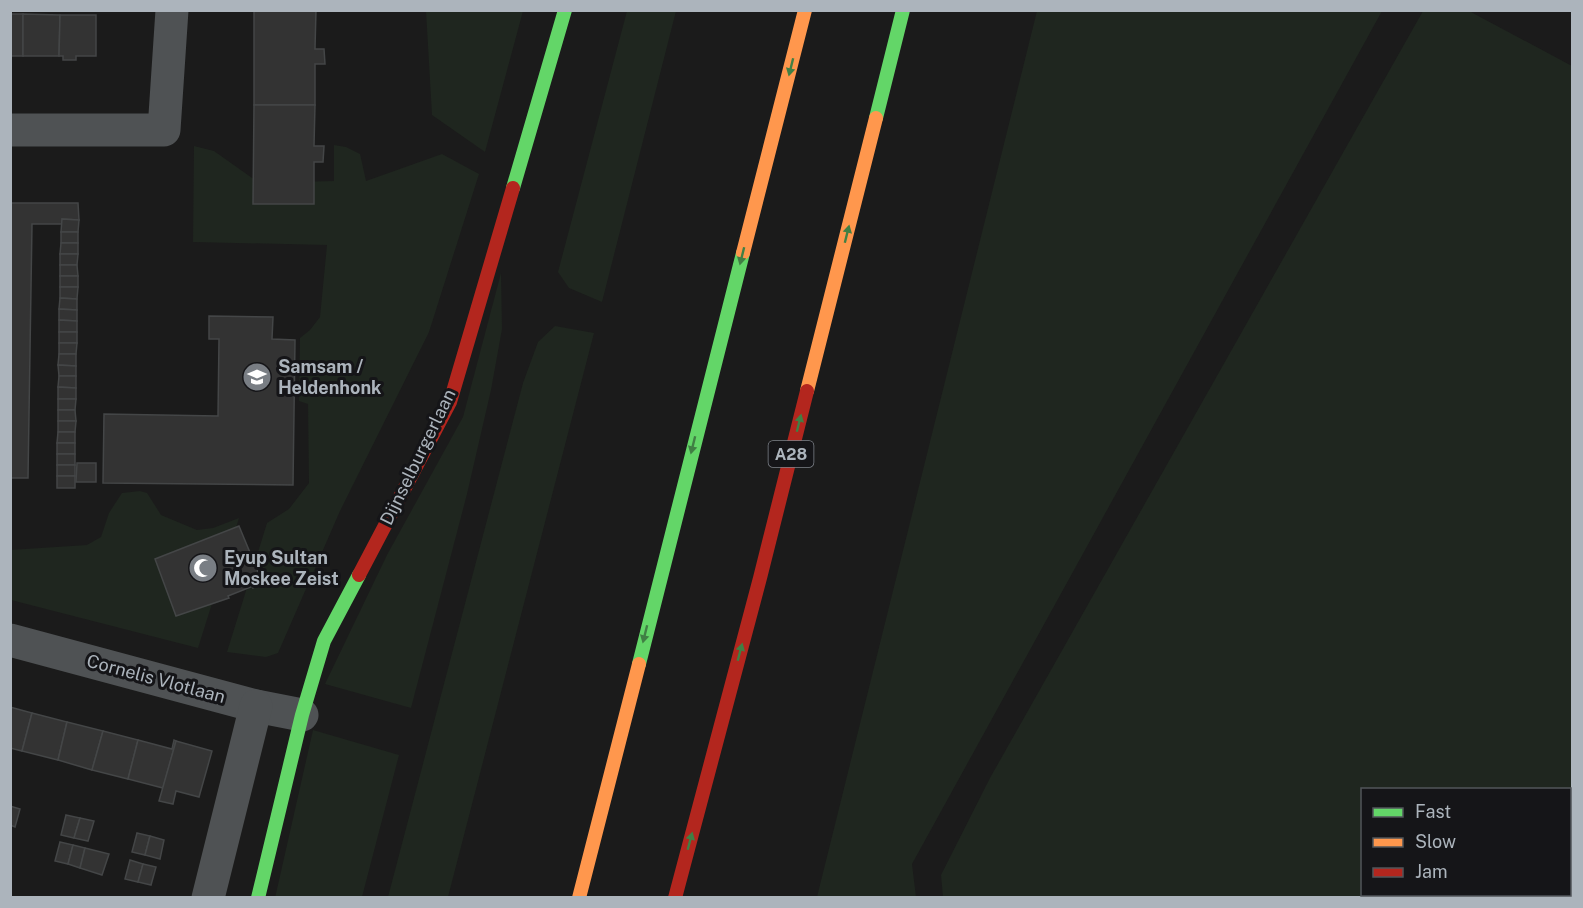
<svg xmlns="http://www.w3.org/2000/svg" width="1583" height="908" viewBox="0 0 1583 908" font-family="'Public Sans',sans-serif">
	<rect width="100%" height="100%" fill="#1b1b1b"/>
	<!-- green -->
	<g fill="#1f261f" fill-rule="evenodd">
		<polygon points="426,11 523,11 485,152 432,115"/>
		<polygon points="627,11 676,11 602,302 569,288 558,272"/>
		<polygon points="1037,11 1382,11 912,864 916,897 817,897"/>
		<path d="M1423,11H1469L1572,66V897H943L941,875L990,778ZM1362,790H1570V894H1362Z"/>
		<polygon points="334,145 346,147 360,154 366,181 442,154 479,174 429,332 340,511 278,653 266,657 227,652 267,523 289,509 309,483 308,404 299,401 300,338 310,330 320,317 327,245 193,242 194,146 214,151 259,183 334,181"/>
		<polygon points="501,273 502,329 491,390 467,494 411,708 325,684 387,555 463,417"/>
		<polygon points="555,326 594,333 448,897 388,897 523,383 538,342"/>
		<polygon points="140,491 147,493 161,515 197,530 213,528 239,518 198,648 11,600 10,550 87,545 101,537 109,513 122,493"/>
		<polygon points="313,730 399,755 362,897 275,898"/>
	</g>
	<!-- building -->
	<g fill="#333" stroke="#444647" stroke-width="1.5">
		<polygon points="254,10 316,10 315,49 324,49 325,64 315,64 315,105 254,105"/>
		<rect x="10" y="14" width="13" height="42"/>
		<polygon points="23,14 60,15 59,56 23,56"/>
		<polygon points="60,15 96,15 96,56 76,56 76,60 63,60 63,56 59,56"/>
		<polygon points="254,105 315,105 314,146 324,146 323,162 314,162 314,204 253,204"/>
		<polygon points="10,203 78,203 79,220 62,219 62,224 32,224 28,478 10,478"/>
		<polygon points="62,219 79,220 78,232 61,232"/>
		<rect x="61" y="232" width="17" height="11"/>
		<polygon points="61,243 78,243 78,254 60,254"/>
		<polygon points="60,254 78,254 77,265 60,265"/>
		<polygon points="60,265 77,265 78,276 60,276"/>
		<rect x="60" y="276" width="18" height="11"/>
		<polygon points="60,287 78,287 77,299 60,298"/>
		<polygon points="60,298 77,299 77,310 59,309"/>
		<polygon points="59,309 77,310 77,321 59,320"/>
		<polygon points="209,316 273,317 272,339 295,340 293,485 103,483 104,414 218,416 219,339 209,339"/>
		<polygon points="59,320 77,321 77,332 59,332"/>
		<rect x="59" y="332" width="18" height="11"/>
		<polygon points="59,343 77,343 76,354 59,354"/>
		<polygon points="59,354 76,354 76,366 58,365"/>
		<polygon points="58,365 76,366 76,376 59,376"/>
		<polygon points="59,376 76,376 76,388 58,387"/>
		<polygon points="58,387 76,388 76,399 58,399"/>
		<polygon points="58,399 76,399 75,410 58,410"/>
		<polygon points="58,410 75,410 76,421 58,421"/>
		<polygon points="58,421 76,421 75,432 58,432"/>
		<polygon points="58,432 75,432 75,443 57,443"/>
		<rect x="57" y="443" width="18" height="11"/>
		<rect x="57" y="454" width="18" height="11"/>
		<polygon points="77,463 96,463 96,482 76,482"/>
		<rect x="57" y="465" width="18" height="11"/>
		<rect x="57" y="476" width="18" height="12"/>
		<polygon points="239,526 263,584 253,588 253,586 228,596 229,598 176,616 155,559"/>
		<polygon points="10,707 32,713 22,751 10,748"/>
		<polygon points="32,713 67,722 58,760 22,751"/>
		<polygon points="67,722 103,731 92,770 58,760"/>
		<polygon points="103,731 138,740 128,779 92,770"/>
		<polygon points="138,740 172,749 174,740 176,741 163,788 128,779"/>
		<polygon points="176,741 212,751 199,797 176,791 173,804 159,801"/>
		<polygon points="10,806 20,809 15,827 10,825"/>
		<polygon points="66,815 80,818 74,838 61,835"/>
		<polygon points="80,818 94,821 88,841 74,838"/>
		<polygon points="137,833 150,836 145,855 132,852"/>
		<polygon points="150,836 164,840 160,859 145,855"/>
		<polygon points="60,842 73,845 68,864 55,861"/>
		<polygon points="73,845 85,848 80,868 68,864"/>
		<polygon points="85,848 109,854 102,875 80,868"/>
		<polygon points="130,860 143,864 138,882 125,879"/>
		<polygon points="143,864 156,867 151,885 138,882"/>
	</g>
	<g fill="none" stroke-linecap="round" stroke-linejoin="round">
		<!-- street -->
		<g stroke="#4f5254" stroke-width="33">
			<polyline points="10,130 164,130 172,10"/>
			<polyline points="10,640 256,706 302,715"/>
			<polyline points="208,898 256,706"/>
		</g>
		<!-- fast -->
		<g stroke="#63d668" stroke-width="14">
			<polyline points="876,118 903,10"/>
			<polyline points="513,188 565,10"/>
			<polyline points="639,664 743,253"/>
			<polyline points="258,898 302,715 324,641 359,575"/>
		</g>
		<!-- slow -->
		<g stroke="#ff974d" stroke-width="14">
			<polyline points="743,253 805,10"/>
			<polyline points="807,391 876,118"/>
			<polyline points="579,898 639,664"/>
		</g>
		<!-- jam -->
		<g stroke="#b3261e" stroke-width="14">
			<polyline points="359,575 450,402 513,188"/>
			<polyline points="675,898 760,578 807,391"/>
		</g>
	</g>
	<!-- one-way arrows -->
	<defs><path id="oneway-solid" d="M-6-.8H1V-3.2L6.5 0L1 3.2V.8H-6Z" transform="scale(1.5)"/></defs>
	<g fill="#407f44">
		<use href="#oneway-solid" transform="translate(791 67) rotate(104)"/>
		<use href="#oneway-solid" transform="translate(847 234) rotate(-76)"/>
		<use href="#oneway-solid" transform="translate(742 256) rotate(104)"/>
		<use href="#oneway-solid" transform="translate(799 423) rotate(-76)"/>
		<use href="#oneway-solid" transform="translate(693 445) rotate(104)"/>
		<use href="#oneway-solid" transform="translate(645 634) rotate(104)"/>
		<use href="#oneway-solid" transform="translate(740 652) rotate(-75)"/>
		<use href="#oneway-solid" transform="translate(690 841) rotate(-75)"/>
	</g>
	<!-- icons -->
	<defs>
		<g id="school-disc" transform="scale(1.5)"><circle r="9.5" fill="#797e84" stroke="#151518"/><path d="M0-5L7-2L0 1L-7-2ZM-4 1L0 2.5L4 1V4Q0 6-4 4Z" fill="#fff"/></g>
		<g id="mosque-disc" transform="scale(1.5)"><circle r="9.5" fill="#797e84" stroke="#151518"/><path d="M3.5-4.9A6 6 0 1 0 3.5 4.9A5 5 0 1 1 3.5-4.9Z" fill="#fff"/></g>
	</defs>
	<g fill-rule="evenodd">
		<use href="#school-disc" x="257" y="377"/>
		<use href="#mosque-disc" x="203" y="568"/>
	</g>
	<g text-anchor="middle" stroke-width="6" stroke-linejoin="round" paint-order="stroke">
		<!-- shield labels -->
		<rect fill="#151518" stroke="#7f848b" stroke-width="1.5" x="768.5" y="441" width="45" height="26" rx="4.5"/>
		<g font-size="16" font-weight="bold" fill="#acb4bc">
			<text x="791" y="460">A28</text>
		</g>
		<!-- poi labels -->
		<g font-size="18" font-weight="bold" fill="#acb4bc" stroke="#151518" text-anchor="start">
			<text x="278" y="373">Samsam /<tspan x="278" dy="21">Heldenhonk</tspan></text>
			<text x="224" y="564">Eyup Sultan<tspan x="224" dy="21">Moskee Zeist</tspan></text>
		</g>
		<!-- street labels -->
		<g font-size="18" fill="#acb4bc" stroke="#151518">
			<text transform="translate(418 457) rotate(-64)" y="6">Dijnselburgerlaan</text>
			<text transform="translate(156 679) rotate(15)" y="6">Cornelis Vlotlaan</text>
		</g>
	</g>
	<!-- border -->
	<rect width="1583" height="908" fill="none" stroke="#acb4bc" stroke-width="24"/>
	<!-- legend -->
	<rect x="1361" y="788" width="210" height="108" fill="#151518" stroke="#51555a" stroke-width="1.5"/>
	<rect x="1373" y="808" width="30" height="9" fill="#63d668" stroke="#51555a" stroke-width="1.5"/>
	<text x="1415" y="818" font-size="18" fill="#acb4bc">Fast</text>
	<rect x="1373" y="838" width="30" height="9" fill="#ff974d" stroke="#51555a" stroke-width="1.5"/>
	<text x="1415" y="848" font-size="18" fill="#acb4bc">Slow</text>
	<rect x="1373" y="868" width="30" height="9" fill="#b3261e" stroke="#51555a" stroke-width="1.5"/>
	<text x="1415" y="878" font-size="18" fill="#acb4bc">Jam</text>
</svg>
